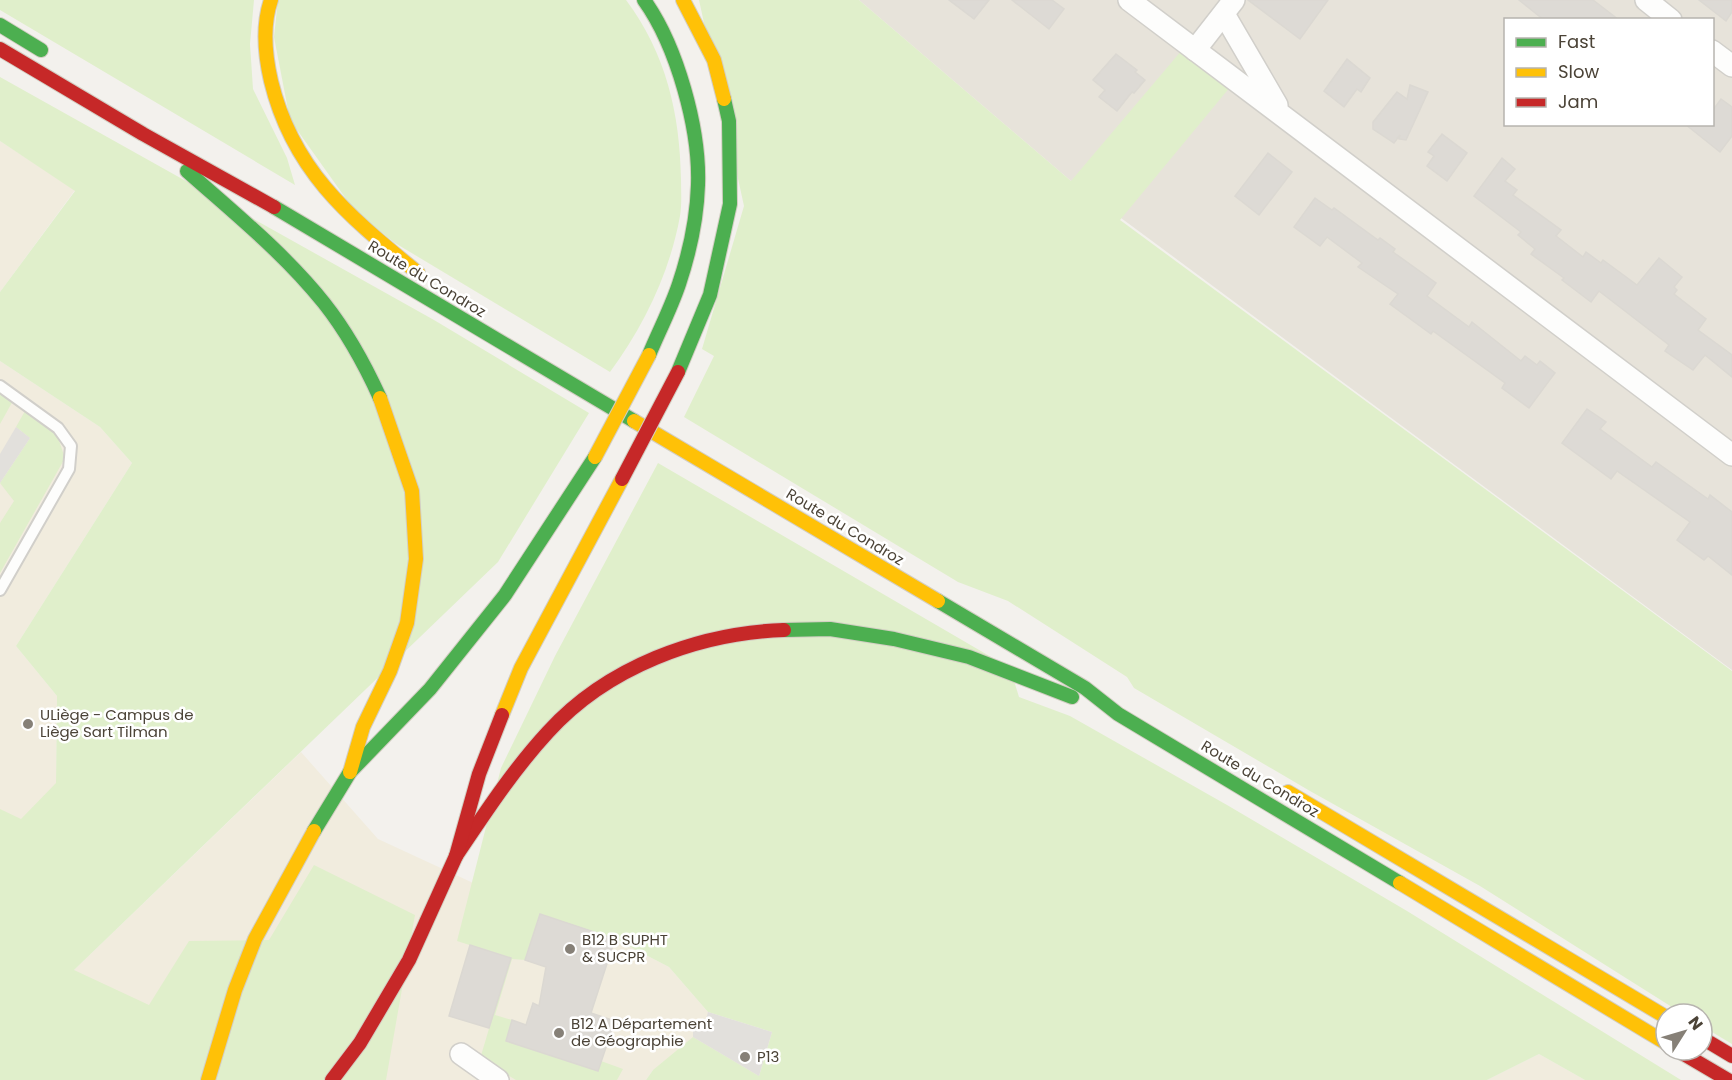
<svg xmlns="http://www.w3.org/2000/svg" width="1732" height="1080" viewBox="0 0 1732 1080" font-family="Poppins,sans-serif">
	<rect width="100%" height="100%" fill="#f3f1ed"/>
	<!-- residential -->
	<path fill="#e7e3da" fill-rule="evenodd" d="M859,0H1732V670L1071,181ZM1506,20H1712V124H1506Z"/>
	<!-- education -->
	<g fill="#f1ecde">
		<polygon points="0,141 75,190 0,292"/>
		<polygon points="0,361 100,427 132,463 16,646 57,696 56,783 74,970 301,752 378,839 540,914 615,939 669,967 708,1012 772,1032 759,1076 653,1070 646,1080 0,1080"/>
		<polygon points="1539,1054 1585,1080 1487,1080"/>
	</g>
	<!-- green -->
	<g fill="#e0efcb">
		<polygon points="0,0 254,0 250,44 253,89 287,158 295,185 0,10"/>
		<path d="M278,0H626C666,53 680,114 681,179C681,191 682,204 680,216C670,272 644,326 610,372L395,243L354,210L290,120L274,37Z"/>
		<polygon points="699,0 859,0 1071,181 1182,50 1231,86 1120,220 1732,671 1732,1044 1702,1026 1702,1014 1683,1014 1480,886 1310,791 1134,688 1127,677 1008,601 958,582 684,417 714,356 702,349 744,206"/>
		<polygon points="0,77 434,320 589,413 498,562 74,970 149,1005 189,941 269,940 314,865 415,915 386,1080 0,1080 0,809 21,819 56,783 57,696 16,646 132,463 100,427 0,361 0,292 75,191 0,141"/>
		<polygon points="0,392 14,399 0,424"/>
		<polygon points="25,411 57,435 65,458 0,573 0,523 14,501 0,483 30,438 16,427"/>
		<polygon points="658,463 1010,668 1019,697 1070,716 1227,805 1407,911 1681,1080 1585,1080 1539,1054 1487,1080 646,1080 653,1070 693,1037 759,1076 772,1032 708,1012 669,967 615,939 540,914 525,960 512,959 495,1015 512,1020 506,1041 598,1071 601,1061 623,1069 617,1080 516,1080 480,1059 510,958 457,941 501,768 555,656"/>
	</g>
	<!-- parking -->
	<g fill="#e2e0dc">
		<polygon points="16,427 30,438 0,483 0,454"/>
		<polygon points="708,1012 772,1032 759,1076 693,1037 693,1020 705,1023"/>
	</g>
	<!-- building -->
	<g fill="#dddad5" stroke="#dbd8d2" stroke-width="1.5">
		<polygon points="949,0 989,0 974,19"/>
		<polygon points="1012,0 1052,0 1064,9 1049,29"/>
		<polygon points="1248,0 1328,0 1300,39"/>
		<polygon points="1519,0 1593,0 1619,20 1544,20"/>
		<polygon points="1699,0 1732,0 1732,12 1726,21"/>
		<polygon points="1116,54 1137,70 1135,72 1145,80 1134,93 1132,92 1117,111 1099,97 1105,90 1093,80"/>
		<polygon points="1347,59 1370,78 1361,92 1357,89 1344,107 1324,91"/>
		<polygon points="1410,85 1428,92 1406,140 1399,139 1400,135 1394,143 1373,129 1373,122 1397,92 1407,99"/>
		<polygon points="1721,99 1732,107 1732,136 1720,152 1685,124 1713,124 1713,110"/>
		<polygon points="1442,134 1467,153 1447,181 1427,166 1434,156 1428,152"/>
		<polygon points="1268,153 1292,172 1259,215 1235,196"/>
		<polygon points="1502,158 1515,169 1505,181 1517,190 1513,195 1561,230 1556,236 1583,257 1586,252 1601,263 1603,260 1637,285 1659,258 1682,277 1674,287 1677,290 1674,294 1706,319 1698,330 1732,355 1732,377 1705,355 1693,370 1665,351 1669,345 1599,291 1591,302 1562,280 1564,278 1531,254 1535,249 1518,235 1521,232 1474,196"/>
		<polygon points="1315,198 1332,210 1334,208 1378,240 1380,238 1395,249 1393,252 1436,283 1427,296 1469,327 1472,322 1521,361 1525,356 1537,365 1540,361 1555,373 1529,408 1502,388 1505,383 1433,331 1431,334 1390,304 1398,294 1358,267 1362,263 1327,237 1320,246 1294,227"/>
		<polygon points="1587,409 1606,422 1600,429 1652,467 1656,462 1708,499 1710,495 1732,512 1732,575 1708,556 1704,560 1677,540 1690,522 1617,471 1611,479 1562,443"/>
		<polygon points="540,914 615,939 591,1013 615,1021 598,1071 506,1041 512,1020 526,1025 533,1003 539,1006 546,967 525,960"/>
		<polygon points="470,945 511,958 489,1028 449,1016"/>
	</g>
	<g fill="none" stroke-linecap="round" stroke-linejoin="round">
		<!-- lane casing -->
		<g stroke="#d1cfca" stroke-width="14">
			<polyline id="lane" points="0,386 58,428 71,446 69,469 0,590"/>
		</g>
		<!-- street casing -->
		<g stroke="#d1cfca" stroke-width="24">
			<g id="street">
				<polyline points="1129,0 1732,455"/>
				<polyline points="1646,0 1671,20"/>
				<polyline points="1224,14 1277,105"/>
				<polyline points="1195,50 1234,0"/>
				<polyline points="1712,51 1732,66"/>
				<polyline points="461,1054 498,1080"/>
			</g>
		</g>
		<!-- fast casing -->
		<g stroke="#d3cec3" stroke-width="16">
			<g id="fast">
				<path d="M644,0C677,46 700,129 698,185C697,217 689,254 679,284C671,308 659,331 649,355"/>
				<polyline points="0,25 41,50"/>
				<path d="M187,171C234,213 284,253 324,303C347,332 365,365 380,398"/>
				<polyline points="274,207 634,421"/>
				<polyline points="678,372 710,295 730,204 729,121 724,99"/>
				<polyline points="938,601 1085,688 1118,714 1400,883"/>
				<polyline points="784,630 830,629 894,639 969,657 1072,697"/>
				<polyline points="314,831 350,772 430,689 505,595 595,457"/>
			</g>
		</g>
		<!-- slow casing -->
		<g stroke="#d3cec3" stroke-width="16">
			<g id="slow">
				<path d="M271,0C262,26 265,55 271,81C293,172 350,217 418,273"/>
				<polyline points="683,0 714,60 724,99"/>
				<polyline points="634,421 938,601"/>
				<polyline points="502,715 521,668 622,479"/>
				<polyline points="350,772 363,727 390,671 407,623 416,559 412,491 380,398"/>
				<polyline points="1288,792 1666,1017"/>
				<polyline points="1400,883 1666,1043"/>
				<polyline points="208,1080 235,990 255,939 314,831"/>
			</g>
		</g>
		<!-- jam casing -->
		<g stroke="#d3cec3" stroke-width="16">
			<g id="jam">
				<polyline points="0,49 143,134 274,207"/>
				<path d="M456,856C485,813 513,770 548,732C607,667 698,633 784,630"/>
				<polyline points="1702,1038 1732,1056"/>
				<polyline points="1677,1050 1728,1080"/>
				<polyline points="332,1080 360,1043 409,960 456,856 479,774 502,715"/>
			</g>
		</g>
		<!-- lane -->
		<use href="#lane" stroke="#fdfdfc" stroke-width="10"/>
		<!-- street -->
		<use href="#street" stroke="#fdfdfc" stroke-width="21"/>
		<!-- fast -->
		<use href="#fast" stroke="#4caf50" stroke-width="14"/>
		<!-- slow -->
		<use href="#slow" stroke="#ffc107" stroke-width="14"/>
		<!-- jam -->
		<use href="#jam" stroke="#c62828" stroke-width="14"/>
		<!-- slow-bridge casing -->
		<g stroke="#d3cec3" stroke-width="16" stroke-linecap="butt">
			<polyline id="slow-bridge" points="595,457 649,355"/>
		</g>
		<!-- jam-bridge casing -->
		<g stroke="#d3cec3" stroke-width="16" stroke-linecap="butt">
			<polyline id="jam-bridge" points="622,479 678,372"/>
		</g>
		<!-- slow-bridge -->
		<use href="#slow-bridge" stroke="#ffc107" stroke-width="14"/>
		<!-- jam-bridge -->
		<use href="#jam-bridge" stroke="#c62828" stroke-width="14"/>
	</g>
	<!-- markers -->
	<g fill="#868077" stroke="#fff" stroke-width="2">
		<circle cx="28" cy="724" r="6"/>
		<circle cx="570" cy="949" r="6"/>
		<circle cx="559" cy="1033" r="6"/>
		<circle cx="745" cy="1057" r="6"/>
	</g>
	<g text-anchor="middle" stroke-width="5" stroke-linejoin="round" paint-order="stroke">
		<!-- street labels -->
		<g font-size="15" fill="#4b4337" stroke="#fff">
			<text transform="translate(427 279) rotate(31)" y="5">Route du Condroz</text>
			<text transform="translate(845 527) rotate(31)" y="5">Route du Condroz</text>
			<text transform="translate(1260 779) rotate(31)" y="5">Route du Condroz</text>
		</g>
		<!-- poi labels -->
		<g font-size="15" fill="#4b4337" stroke="#fff" text-anchor="start">
			<text x="40" y="720">ULiège - Campus de<tspan x="40" dy="17">Liège Sart Tilman</tspan></text>
			<text x="582" y="945">B12 B SUPHT<tspan x="582" dy="17">&amp; SUCPR</tspan></text>
			<text x="571" y="1029">B12 A Département<tspan x="571" dy="17">de Géographie</tspan></text>
			<text x="757" y="1062">P13</text>
		</g>
	</g>
	<!-- legend -->
	<rect x="1504" y="18" width="210" height="108" fill="#ffffff" stroke="#b7b4af" stroke-width="1.5"/>
	<rect x="1516" y="38" width="30" height="9" fill="#4caf50" stroke="#b7b4af" stroke-width="1.5"/>
	<text x="1558" y="48" font-size="18" fill="#4b4337">Fast</text>
	<rect x="1516" y="68" width="30" height="9" fill="#ffc107" stroke="#b7b4af" stroke-width="1.5"/>
	<text x="1558" y="78" font-size="18" fill="#4b4337">Slow</text>
	<rect x="1516" y="98" width="30" height="9" fill="#c62828" stroke="#b7b4af" stroke-width="1.5"/>
	<text x="1558" y="108" font-size="18" fill="#4b4337">Jam</text>
	<!-- north arrow -->
	<g transform="translate(1684 1032) rotate(53)"><circle r="28" fill="#ffffff" stroke="#b7b4af" stroke-width="1.5"/>
	<path d="M0-4.5L10 22L0 15L-10 22Z" fill="#868077"/>
	<text y="-9" font-size="16" font-weight="bold" text-anchor="middle" fill="#4b4337">N</text>
	</g>
</svg>
